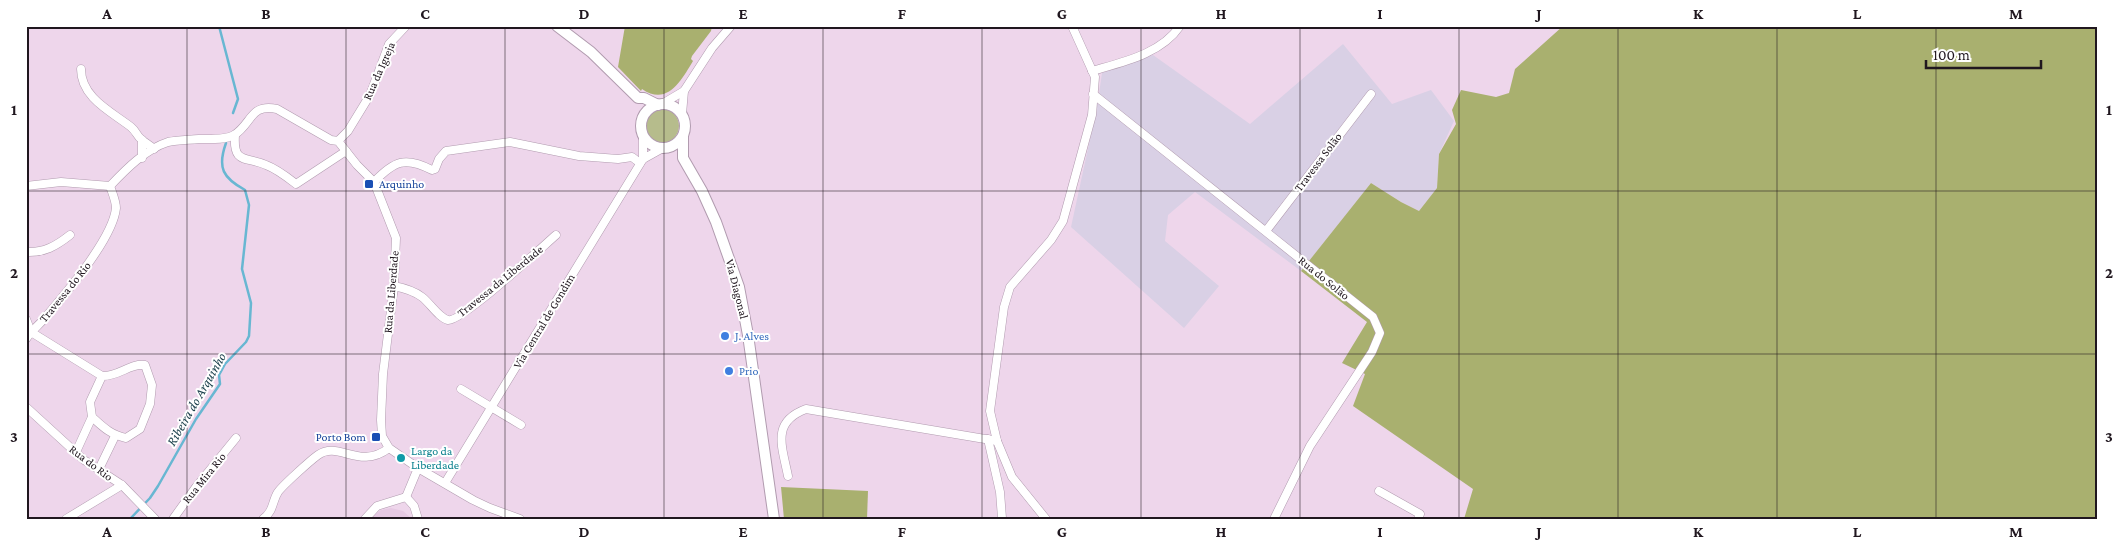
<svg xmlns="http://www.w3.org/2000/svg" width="2123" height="545" viewBox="0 0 2123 545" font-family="'Crimson Pro',serif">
	<rect width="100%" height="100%" fill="#eed6eb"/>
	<!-- built -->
	<polygon fill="#e6c9e3" points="391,508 403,511 412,519 369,519 381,510"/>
	<!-- industrial -->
	<polygon fill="#d9d0e5" points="1343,44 1392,104 1431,90 1454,121 1439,154 1437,188 1419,211 1401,202 1371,183 1301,271 1195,192 1168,215 1165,241 1219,286 1184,328 1071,227 1097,107 1102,73 1153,55 1250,124"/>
	<!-- green -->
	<circle fill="#b6bc8c" cx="662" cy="126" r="17"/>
	<!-- forest -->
	<g fill="#a9b06f">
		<path d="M625,26H712L711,31L692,56L691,59L693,61C682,79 668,107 642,89L641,91L618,67Z"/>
		<polygon points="1563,26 2097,26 2097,519 1464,519 1473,489 1353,406 1365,374 1342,363 1367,322 1301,271 1371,183 1401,202 1419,211 1437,188 1439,154 1456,124 1452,110 1461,90 1496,97 1509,93 1515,69"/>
		<polygon points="781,487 868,491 867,519 784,519"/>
	</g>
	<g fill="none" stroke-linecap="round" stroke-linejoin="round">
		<!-- stream -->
		<g stroke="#68b7d2" stroke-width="2.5">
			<polyline points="219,26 238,99 233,113"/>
			<path d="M130,519L150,498L158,486L196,419L220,384L219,375L225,364L246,342L249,336L251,303L242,269L249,205L245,190C223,178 217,168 226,143"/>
		</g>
		<!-- minor casing -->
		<g stroke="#b19baf" stroke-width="9">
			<g id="minor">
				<path d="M81,69C81,98 112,112 131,127C136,131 137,136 141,139C145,143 150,145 154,149"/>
				<path d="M1092,71C1123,62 1161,54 1180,26"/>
				<polyline points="1093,94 1373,317 1380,333 1372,352 1310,446 1274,519"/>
				<polyline points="662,104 684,91"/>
				<polyline points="682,114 684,91 712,48 731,26"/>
				<path d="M235,135C233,165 246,156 266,165C277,169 287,177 296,184L346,151"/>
				<polyline points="643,136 643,159"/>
				<polyline points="338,141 348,131 370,95 389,44 406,26"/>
				<polyline points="142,158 142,140"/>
				<path d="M374,182C394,161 405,156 432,170L435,169L439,159L446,151L510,142L579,156L618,159L632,157L640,163"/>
				<polyline points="26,186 61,182 110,186"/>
				<path d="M110,186C126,169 146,149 168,142C178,140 189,140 199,139C209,139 226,140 234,135C252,124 250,103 277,109L331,140L338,141L357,165L374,182L396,238L394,286L383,374L381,420L382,436L389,448L418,468L473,500L490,508L520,519"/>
				<polyline points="1266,231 1371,94"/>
				<path d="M26,252C44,253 56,246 70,235"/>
				<path d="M394,286C404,288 414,291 422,297C430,303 439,318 448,320C460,323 541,248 556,235"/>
				<polyline points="26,319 31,332"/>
				<path d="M31,332L102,376C118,377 130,363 145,365L152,385L150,404L140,429L126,438C111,435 103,427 92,417L90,402L102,376"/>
				<path d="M26,339C31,331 38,326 44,319C64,295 113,239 116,208C116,201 112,192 110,186"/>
				<polyline points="461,389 521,425"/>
				<polyline points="26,407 84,460 122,485 155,519"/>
				<polyline points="988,439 1000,492 1002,518"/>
				<polyline points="76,452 92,417"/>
				<polyline points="99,469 115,436"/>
				<path d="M788,476C782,446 771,422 806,409L997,441"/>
				<polyline points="445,483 643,159 661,149"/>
				<polyline points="1379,491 1420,514 1418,519"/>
				<polyline points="406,497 418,468"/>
				<polyline points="406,497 414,506 418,519"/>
				<polyline points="66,519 122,485"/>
				<polyline points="173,519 196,487 236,438"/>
				<path d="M263,519C274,511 272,501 278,492C283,485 311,460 318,455C339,440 359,471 389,448"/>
				<polyline points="365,519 377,506 406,497"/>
				<polyline points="1046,519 1012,477 997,441 990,411 1004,307 1010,287 1051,240 1063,221 1092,115 1095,77 1072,26"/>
			</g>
		</g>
		<!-- major casing -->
		<g stroke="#b19baf" stroke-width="12">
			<g id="major">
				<polyline points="557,26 591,52 638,98 644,98 658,105"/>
				<circle cx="663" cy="126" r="22"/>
				<polyline points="683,136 683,158 702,191 716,222 739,287 748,335 774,519"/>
			</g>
		</g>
		<!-- minor -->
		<use href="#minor" stroke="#fff" stroke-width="8"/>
		<!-- major -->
		<use href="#major" stroke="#fff" stroke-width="10"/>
	</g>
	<!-- grid -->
	<path fill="none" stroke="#20171f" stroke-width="1" stroke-opacity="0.55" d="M187,26V519M346,26V519M505,26V519M664,26V519M823,26V519M982,26V519M1141,26V519M1300,26V519M1459,26V519M1618,26V519M1777,26V519M1936,26V519M26,191H2097M26,354H2097"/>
	<!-- markers -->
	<g fill="#1a4fb4" stroke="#fff" stroke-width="2">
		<rect x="364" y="179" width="10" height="10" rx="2.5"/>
		<rect x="371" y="432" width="10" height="10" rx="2.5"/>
	</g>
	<g fill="#3f7fe0" stroke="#fff" stroke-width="2">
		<circle cx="725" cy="336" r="5"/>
		<circle cx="729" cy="371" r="5"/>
	</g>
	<circle fill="#0f9aa8" stroke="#fff" stroke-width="2" cx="401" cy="458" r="5"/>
	<g text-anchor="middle" stroke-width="4" stroke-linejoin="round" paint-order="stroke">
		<!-- street labels -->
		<g font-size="12" fill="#20171f" stroke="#fff">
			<text transform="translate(379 71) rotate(-66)" y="4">Rua da Igreja</text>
			<text transform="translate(1318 162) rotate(-53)" y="4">Travessa Solão</text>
			<text transform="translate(1324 278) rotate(39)" y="4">Rua do Solão</text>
			<text transform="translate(500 281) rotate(-39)" y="4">Travessa da Liberdade</text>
			<text transform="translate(737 289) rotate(76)" y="4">Via Diagonal</text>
			<text transform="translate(65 292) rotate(-51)" y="4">Travessa do Rio</text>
			<text transform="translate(391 292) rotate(-85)" y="4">Rua da Liberdade</text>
			<text transform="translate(544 321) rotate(-59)" y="4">Via Central de Gondim</text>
			<text transform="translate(91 463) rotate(37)" y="4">Rua do Rio</text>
			<text transform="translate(204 478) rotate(-51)" y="4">Rua Mira Rio</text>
		</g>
		<!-- transit labels -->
		<g font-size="12" fill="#164399" stroke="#fff" text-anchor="start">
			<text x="379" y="188">Arquinho</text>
			<text x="366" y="441" text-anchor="end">Porto Bom</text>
		</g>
		<!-- shop labels -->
		<g font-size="12" fill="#366cbe" stroke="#fff" text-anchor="start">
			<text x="735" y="340">J. Alves</text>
			<text x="739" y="375">Prio</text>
		</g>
		<!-- culture labels -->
		<g font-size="12" fill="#0d838f" stroke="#fff" text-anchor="start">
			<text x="411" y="455">Largo da<tspan x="411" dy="14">Liberdade</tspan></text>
		</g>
		<!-- water labels -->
		<g font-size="14" font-style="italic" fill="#193e4a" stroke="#fff">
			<text transform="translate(196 399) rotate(-60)" y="5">Ribeira do Arquinho</text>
		</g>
	</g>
	<!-- border -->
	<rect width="2123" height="545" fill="none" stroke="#ffffff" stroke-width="55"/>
	<!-- scale -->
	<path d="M1926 60v8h115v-8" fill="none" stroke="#20171f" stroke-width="2.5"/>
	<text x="1933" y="60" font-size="15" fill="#20171f" stroke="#ffffff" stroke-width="4" paint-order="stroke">100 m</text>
	<rect x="28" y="28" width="2068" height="490" fill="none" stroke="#20171f" stroke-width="2"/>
	<g font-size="16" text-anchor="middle" font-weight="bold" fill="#20171f">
		<text x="107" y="19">A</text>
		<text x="266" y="19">B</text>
		<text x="425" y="19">C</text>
		<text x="584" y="19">D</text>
		<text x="743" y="19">E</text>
		<text x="902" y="19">F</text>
		<text x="1062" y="19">G</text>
		<text x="1221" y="19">H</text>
		<text x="1380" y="19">I</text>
		<text x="1539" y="19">J</text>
		<text x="1698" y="19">K</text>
		<text x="1857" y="19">L</text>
		<text x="2016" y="19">M</text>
		<text x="14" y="115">1</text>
		<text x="2109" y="115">1</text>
		<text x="14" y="278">2</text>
		<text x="2109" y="278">2</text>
		<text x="14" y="442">3</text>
		<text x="2109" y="442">3</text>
		<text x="107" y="537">A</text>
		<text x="266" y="537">B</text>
		<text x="425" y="537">C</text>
		<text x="584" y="537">D</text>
		<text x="743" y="537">E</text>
		<text x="902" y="537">F</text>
		<text x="1062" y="537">G</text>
		<text x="1221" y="537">H</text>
		<text x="1380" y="537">I</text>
		<text x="1539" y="537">J</text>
		<text x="1698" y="537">K</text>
		<text x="1857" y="537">L</text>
		<text x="2016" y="537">M</text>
	</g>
</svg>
